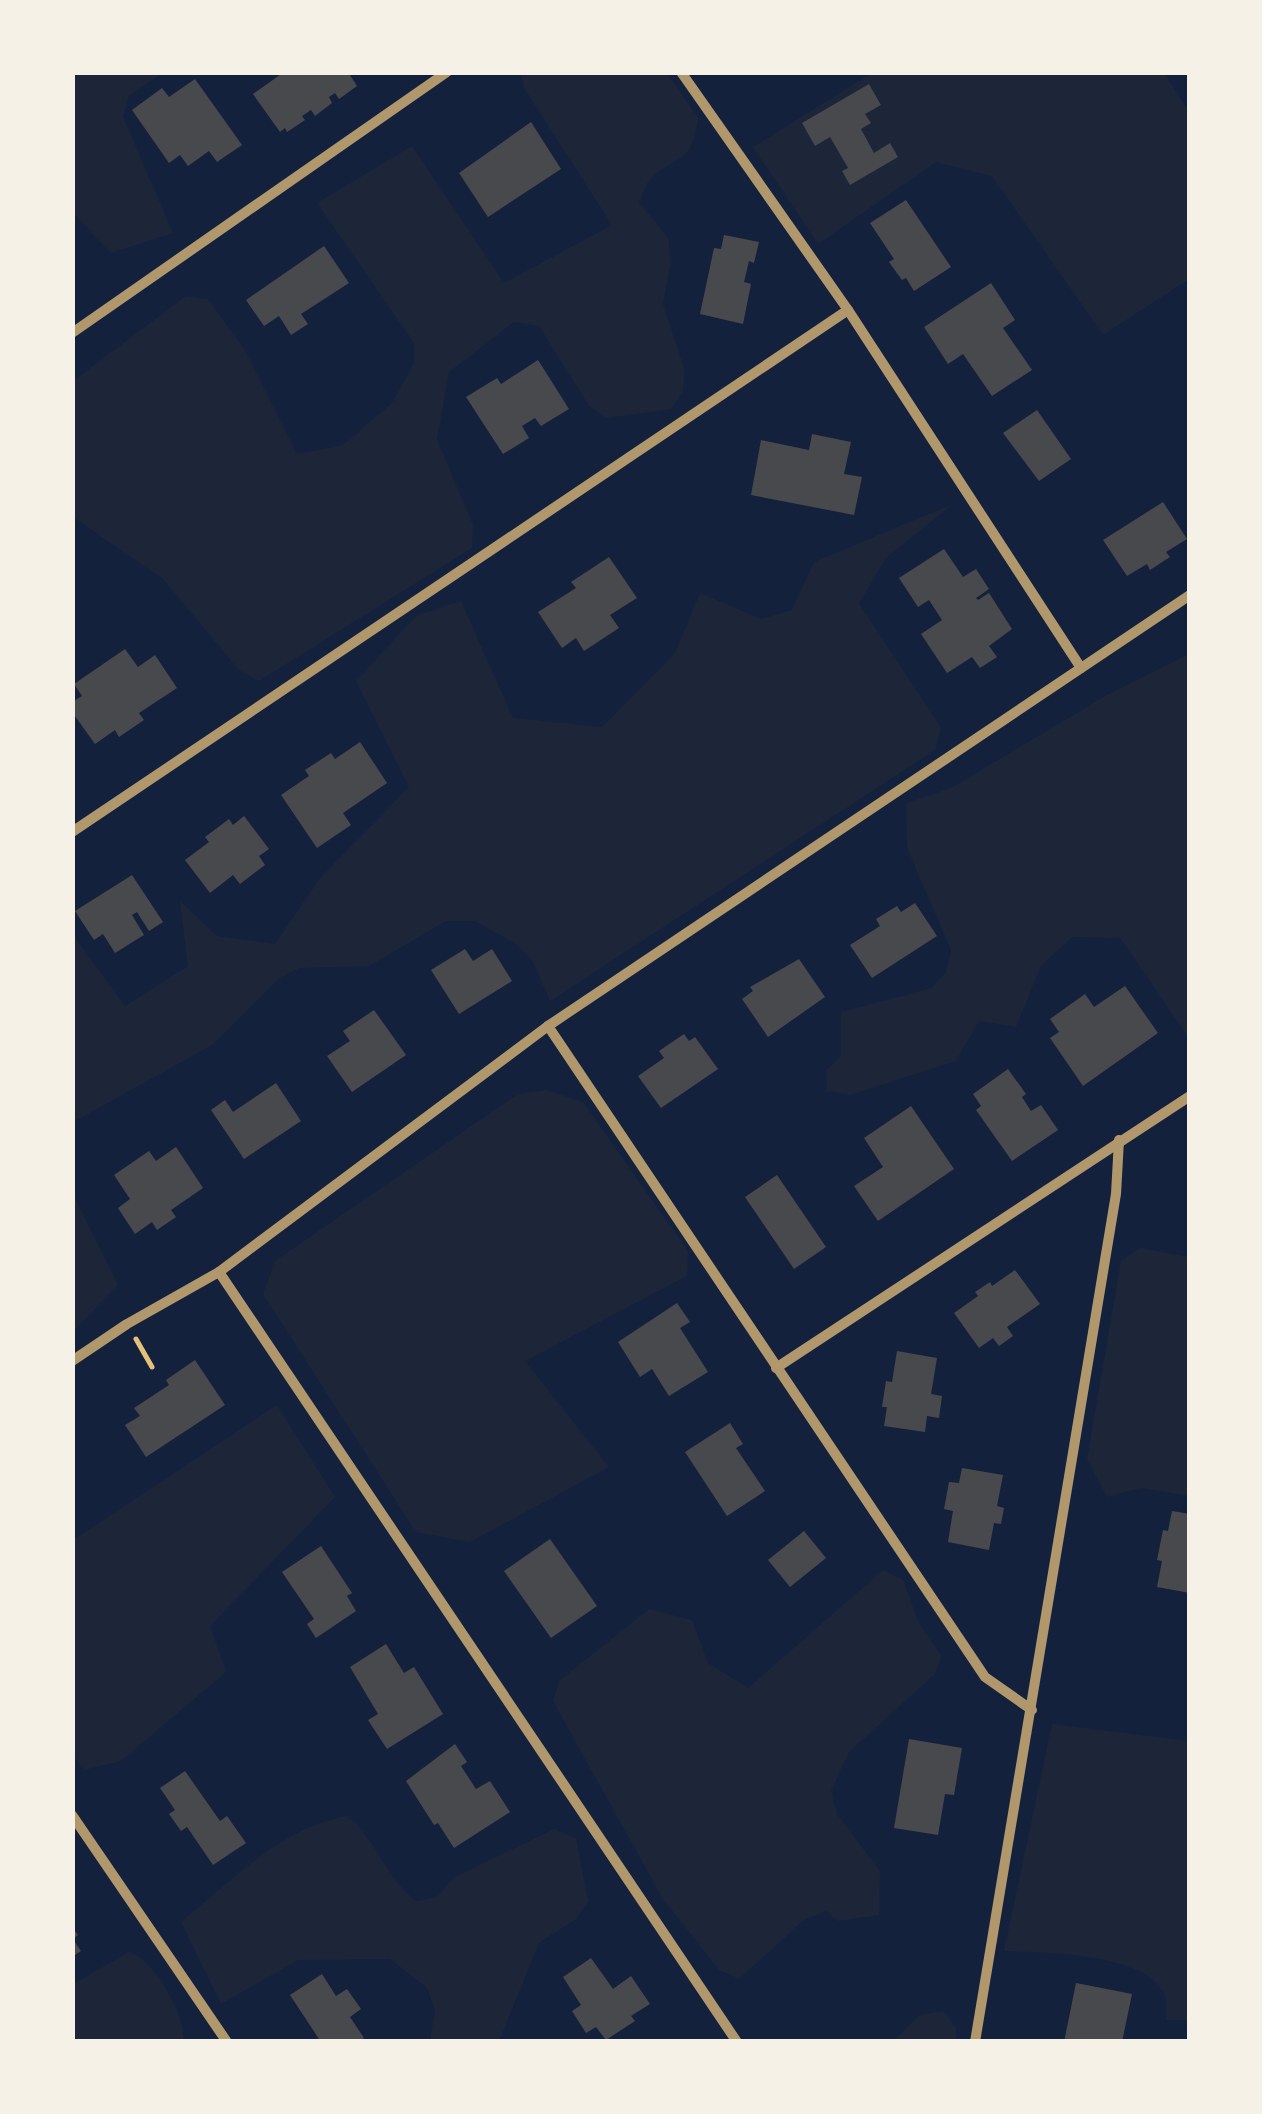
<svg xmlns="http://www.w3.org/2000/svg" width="1262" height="2114" viewBox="0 0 1262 2114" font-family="Rubik,sans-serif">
	<rect width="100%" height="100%" fill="#14213d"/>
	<!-- green -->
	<g fill="#1d2539" fill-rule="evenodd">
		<polygon points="75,73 162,73 129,96 123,117 173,233 111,253 73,213"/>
		<path d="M521,73H667L698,118C692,167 677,152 650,180C645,185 642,195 639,202L668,238L671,261L663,304L684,368L683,390L672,409L606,418L589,406L539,326L514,322L449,372L437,439L473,525L472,548L259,681L239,670L163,579L73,517V381L186,296L208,299L246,352L297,454L343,445L393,402L414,363V343L317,203L412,146L504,283L612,225L524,88Z"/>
		<path d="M872,73H1164L1189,112V279L1103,335L992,176L936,162L818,244L753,147ZM869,84L881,105L865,114L871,123L861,129L874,153L890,144L843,172L848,168L830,137L815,146L802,123Z"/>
		<polygon points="953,504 886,558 859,603 941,728 935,750 550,1001 532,960 515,943 474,921 446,921 369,966 299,968 278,979 212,1045 73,1122 73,935 125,1006 188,966 180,901 217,936 275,944 320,878 409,787 356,681 416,616 461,601 513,718 602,727 675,653 700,593 761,619 792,610 814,562"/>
		<polygon points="1189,654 1189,1038 1120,938 1072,937 1041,966 1016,1027 979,1021 956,1061 850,1095 827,1091 826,1070 841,1056 841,1012 932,988 946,972 951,950 907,848 906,803 951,788 1107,695"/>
		<polygon points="546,1090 583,1102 688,1251 687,1276 525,1361 609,1467 470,1542 416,1532 263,1294 275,1261 518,1094"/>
		<polygon points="73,1194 118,1285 73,1331 72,1331"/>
		<polygon points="1140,1248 1189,1257 1189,1496 1141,1488 1107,1497 1087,1459 1121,1261"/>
		<polygon points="277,1405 335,1497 210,1626 226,1672 121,1761 84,1770 73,1756 73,1540"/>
		<polygon points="883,1570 903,1580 919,1623 942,1657 934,1675 849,1752 831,1791 837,1814 880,1871 879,1915 838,1921 826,1911 804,1920 739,1979 719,1970 663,1899 553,1701 560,1680 649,1609 692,1620 708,1663 748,1688"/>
		<path d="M1052,1724L1189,1741V2020H1166C1166,2013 1167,2003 1165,1996C1148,1952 1044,1953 1004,1951Z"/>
		<path d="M347,1816C377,1840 386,1878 416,1901L437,1897L453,1878L554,1829L576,1838L588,1901L576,1919L539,1943L499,2041H430L435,2010L427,1988L390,1959L298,1960L221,2004L181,1922C232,1881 280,1828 347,1816Z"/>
		<path d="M129,1952C153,1958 187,2018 183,2041H73V1984Z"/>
		<polygon points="944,2011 956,2028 957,2041 893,2041 920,2015"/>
	</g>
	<!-- building -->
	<g fill="#48494c">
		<polygon points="284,72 348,72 357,86 339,99 335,93 329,97 332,103 315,116 311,110 302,116 305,120 287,132 285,128 280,132 253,94"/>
		<polygon points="195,79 242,145 217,162 209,151 188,166 180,155 169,163 132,110 162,88 169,97"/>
		<polygon points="869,84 881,105 865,114 871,123 861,129 874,153 890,143 898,157 850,185 842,171 848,168 830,137 815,146 802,123"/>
		<polygon points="531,122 561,169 488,217 459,173"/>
		<polygon points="906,200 951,267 914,291 906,278 902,280 889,262 894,259 870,223"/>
		<polygon points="724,235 759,242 754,263 749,261 744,282 751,284 743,324 700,314 714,248 721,249"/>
		<polygon points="324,246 349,283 301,314 308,324 291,335 279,316 264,326 246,300"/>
		<polygon points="991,283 1015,320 1003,328 1032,370 992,396 963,354 948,364 924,327"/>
		<polygon points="538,360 569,409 541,426 535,418 522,426 529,438 503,454 466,397 497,378 501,384"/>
		<polygon points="1037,410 1071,459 1039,481 1003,433"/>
		<polygon points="812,434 851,442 844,474 862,477 854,515 751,495 761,440 809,450"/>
		<polygon points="1163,502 1187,539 1166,552 1170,557 1150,570 1147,564 1127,576 1103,540"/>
		<polygon points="944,549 963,577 976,569 989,589 976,598 978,600 989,593 1012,629 989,646 997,657 980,668 972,657 947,673 921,634 942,620 929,600 918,607 899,578"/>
		<polygon points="609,557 637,598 610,615 619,628 584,651 576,638 562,648 538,612 576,588 571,582"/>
		<polygon points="125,649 138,667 155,655 177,688 139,713 144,720 119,737 115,730 95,744 72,712 72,702 82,696 74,684"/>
		<polygon points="360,742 387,783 343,813 351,825 317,848 281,795 309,776 305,770 331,753 335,759"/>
		<polygon points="244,816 269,849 259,856 265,865 240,884 233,875 210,893 185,860 209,842 205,837 229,819 233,825"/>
		<polygon points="132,875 163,922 149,931 137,912 132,915 144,935 115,953 103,934 94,940 75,911"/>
		<polygon points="915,903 937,936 872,978 850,945 880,926 876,919 897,906 901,912"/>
		<polygon points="465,949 473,961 492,949 512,981 459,1014 431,970"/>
		<polygon points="799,959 825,997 768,1037 742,999 753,991 750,987"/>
		<polygon points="1125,986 1158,1033 1083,1086 1050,1038 1059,1032 1050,1019 1085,994 1094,1007"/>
		<polygon points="374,1010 406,1055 352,1092 327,1056 350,1041 343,1031"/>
		<polygon points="684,1034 689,1041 695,1037 718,1069 661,1108 638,1076 664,1058 659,1051"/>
		<polygon points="1008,1069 1026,1094 1022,1097 1031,1111 1041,1105 1058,1130 1012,1161 976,1110 981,1106 973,1094"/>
		<polygon points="276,1083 301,1121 244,1159 211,1110 225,1100 233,1112"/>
		<polygon points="911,1106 954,1169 878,1221 854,1186 883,1167 864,1138"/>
		<polygon points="176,1147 203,1188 171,1210 176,1217 157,1230 152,1222 135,1234 118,1208 130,1199 114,1175 149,1151 156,1161"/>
		<polygon points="777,1175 826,1247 794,1269 745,1197"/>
		<polygon points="1015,1270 1040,1304 1007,1327 1013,1336 999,1346 993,1338 979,1348 954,1313 978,1296 975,1292 990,1282 992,1286"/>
		<polygon points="677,1303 690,1322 680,1328 708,1372 669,1396 652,1369 640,1377 618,1342"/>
		<polygon points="897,1351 937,1358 931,1394 942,1396 939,1418 927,1416 925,1432 884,1426 887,1407 882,1407 886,1381 892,1382"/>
		<polygon points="195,1360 225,1405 146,1457 125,1425 140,1416 134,1408 169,1385 166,1380"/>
		<polygon points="730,1423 743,1444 736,1448 765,1491 727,1516 685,1452"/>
		<polygon points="962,1468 1003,1475 997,1506 1004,1508 1001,1524 994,1523 989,1550 948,1542 953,1511 944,1509 949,1482 959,1483"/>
		<polygon points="1172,1511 1190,1514 1190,1593 1157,1587 1162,1561 1157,1560 1163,1530 1168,1531"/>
		<polygon points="804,1531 826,1558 790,1587 768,1560"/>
		<polygon points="550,1539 597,1606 551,1638 504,1571"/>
		<polygon points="321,1546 352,1593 347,1596 356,1611 316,1638 307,1624 314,1619 282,1572"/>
		<polygon points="386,1644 404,1673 414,1667 443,1714 387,1749 368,1720 378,1714 350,1667"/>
		<polygon points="909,1739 962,1748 954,1795 945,1794 938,1835 894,1828"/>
		<polygon points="455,1744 467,1762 461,1766 476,1789 490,1781 510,1812 454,1848 438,1823 434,1825 406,1781"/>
		<polygon points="185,1771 220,1821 227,1816 246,1843 213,1865 187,1827 181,1831 169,1814 175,1810 160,1788"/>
		<polygon points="72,1927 78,1935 73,1939 81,1951 72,1957"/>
		<polygon points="591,1958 613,1989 631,1976 650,2004 631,2016 635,2021 606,2040 596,2027 586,2033 572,2011 581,2005 563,1977"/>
		<polygon points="322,1974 336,1996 347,1989 361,2009 350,2017 364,2038 359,2042 321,2042 290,1995"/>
		<polygon points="1076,1983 1132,1994 1122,2042 1064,2042"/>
	</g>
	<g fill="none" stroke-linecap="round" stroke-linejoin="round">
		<!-- path -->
		<polyline stroke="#e5c07b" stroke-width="5" points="136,1339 152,1367"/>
		<!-- minor -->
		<g stroke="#b1986c" stroke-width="10">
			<polyline points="681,72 848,310 1081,668"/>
			<polyline points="72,333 447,72"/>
			<polyline points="72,832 848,310"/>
			<polyline points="548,1026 985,1677 1032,1710"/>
			<polyline points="219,1272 737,2042"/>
			<polyline points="72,1361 127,1324 219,1272 548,1026 1190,595"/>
			<polyline points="776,1368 1190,1096"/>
			<polyline points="72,1815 227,2042"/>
			<polyline points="975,2042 1116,1194 1119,1140"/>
		</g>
	</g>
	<!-- border -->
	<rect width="1262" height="2114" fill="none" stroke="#f6f1e7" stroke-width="150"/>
</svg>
